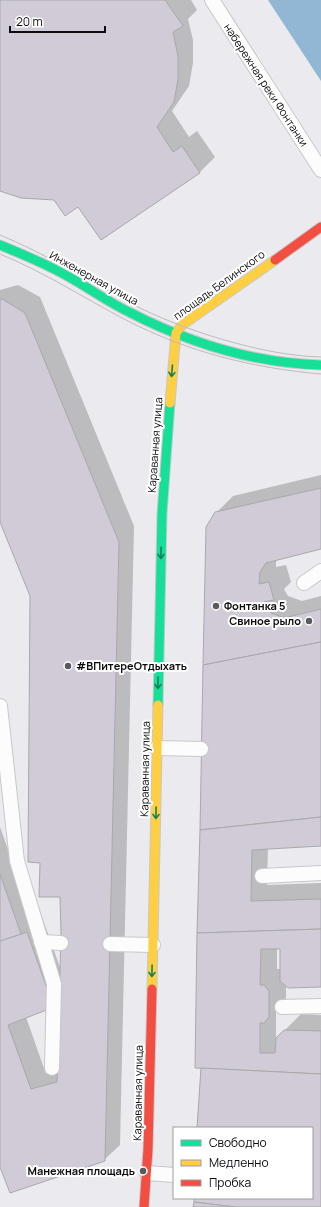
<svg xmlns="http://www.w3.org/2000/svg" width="321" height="1207" viewBox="0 0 321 1207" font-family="Manrope,sans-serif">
	<rect width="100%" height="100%" fill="#ebebef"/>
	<!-- water -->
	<polygon fill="#91b7d4" points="268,0 321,0 321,81"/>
	<!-- shadow -->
	<g fill="#0003" fill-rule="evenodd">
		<polygon points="0,0 191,0 197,10 188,19 193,40 193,63 189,86 172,111 189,137 197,131 215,157 200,172 101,239 79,205 54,199 0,190"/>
		<path d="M18,285L40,297L134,526L120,1145L104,1160L0,1164V827L33,920L42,917L61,970V896L41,862L31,596L0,520V290ZM48,1008L58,1071L46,1074L26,1017Z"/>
		<path d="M321,475V548L276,559V567L286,565L291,582L284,589L288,596L302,601L321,596V845L268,848L267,885L321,883V986L286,985V999L276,1010V1037H278L301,1014L321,1015V1207H194L195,1198H312V1128H199L202,1069L216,513L233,496ZM277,948H281V969H277Z"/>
	</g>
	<!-- building -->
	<g fill="#d0cbd7" stroke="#a9a8ab">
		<polygon points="0,0 165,0 183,26 173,32 178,56 178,79 174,102 157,127 173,152 182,146 200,173 101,240 78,207 65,216 54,200 21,198 0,191"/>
		<polygon points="2,299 25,313 119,542 105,1161 10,1193 0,1167 0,941 27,932 49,994 49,1009 8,1025 31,1089 57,1082 61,934 60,897 39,897 40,863 28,862 30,596 0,522 0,300"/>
		<polygon points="321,488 321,549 266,563 260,572 259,584 269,582 274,600 264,602 271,613 284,618 321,609 321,642 203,665 206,527 215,512"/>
		<polygon points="321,642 321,817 200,830 203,665"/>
		<polygon points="321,817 321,846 252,850 251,901 321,899 321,929 197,933 200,830"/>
		<polygon points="0,874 21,934 0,941"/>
		<polygon points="321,929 321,987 288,988 280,981 280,949 261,949 260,985 264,985 269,991 269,1017 264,1023 260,1023 260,1053 275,1053 276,1038 284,1030 321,1031 321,1074 195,1068 197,933"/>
		<polygon points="201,1068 321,1074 321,1207 235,1207 194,1202 194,1198 312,1198 312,1128 197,1128"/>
		<polygon points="194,1202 235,1207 193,1207"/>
	</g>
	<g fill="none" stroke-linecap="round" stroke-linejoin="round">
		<!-- lane casing -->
		<g stroke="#c8c8cb" stroke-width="16">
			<g id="lane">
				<polyline points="212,0 321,170"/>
				<polyline points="304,583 321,571"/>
				<polyline points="0,706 17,861 54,984 52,1068"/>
				<polyline points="157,748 201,749"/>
				<polyline points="262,876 321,873"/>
				<polyline points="41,942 61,943"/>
				<polyline points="110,944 153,945"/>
				<polyline points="282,1007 321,1006"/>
				<polyline points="147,1173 174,1175"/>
			</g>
		</g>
		<!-- fast casing -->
		<g stroke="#c8c8cb" stroke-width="11">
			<g id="fast">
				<path d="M0,245C24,255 47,264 69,277C89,288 108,302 129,312C189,343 254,363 321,365"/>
				<polyline points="158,705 162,514 170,403"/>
			</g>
		</g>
		<!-- slow casing -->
		<g stroke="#c8c8cb" stroke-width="11">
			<g id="slow">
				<polyline points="170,403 176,333 182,325 275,260"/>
				<polyline points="152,989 158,705"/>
			</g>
		</g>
		<!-- jam casing -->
		<g stroke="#c8c8cb" stroke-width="11">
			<g id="jam">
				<polyline points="275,260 321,227"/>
				<polyline points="144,1207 148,1149 152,989"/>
			</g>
		</g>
		<!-- lane -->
		<use href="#lane" stroke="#fcfcfd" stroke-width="14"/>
		<!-- fast -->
		<use href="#fast" stroke="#16e098" stroke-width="9"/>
		<!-- slow -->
		<use href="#slow" stroke="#ffcf43" stroke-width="9"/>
		<!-- jam -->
		<use href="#jam" stroke="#f24e42" stroke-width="9"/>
		<!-- tram -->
		<g stroke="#bcbcbd" stroke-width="1">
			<path d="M0,235C47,254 88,281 132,304C182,330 264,356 321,357"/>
			<path d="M0,254C44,272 84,298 126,320C188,352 252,368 321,374"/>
		</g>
	</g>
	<!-- one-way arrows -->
	<defs><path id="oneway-shaft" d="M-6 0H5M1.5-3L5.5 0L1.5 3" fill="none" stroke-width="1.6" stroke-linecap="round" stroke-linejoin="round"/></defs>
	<g stroke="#12815a">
		<use href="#oneway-shaft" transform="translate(172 371) rotate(94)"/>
		<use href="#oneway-shaft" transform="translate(161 553) rotate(91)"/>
		<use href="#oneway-shaft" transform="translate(158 683) rotate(91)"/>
		<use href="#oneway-shaft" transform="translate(156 813) rotate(91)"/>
		<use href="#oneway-shaft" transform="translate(152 971) rotate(91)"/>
	</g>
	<!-- markers -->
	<g fill="#5a5a5d" stroke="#fff" stroke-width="1.5">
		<circle cx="216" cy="606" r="4"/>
		<circle cx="309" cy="621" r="4"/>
		<circle cx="68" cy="666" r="4"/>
		<circle cx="143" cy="1171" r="4"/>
	</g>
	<g text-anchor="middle" stroke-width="4" stroke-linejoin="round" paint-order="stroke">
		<!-- street labels -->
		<g font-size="11" fill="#0c0c0f" stroke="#fff">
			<text transform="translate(266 85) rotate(57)" y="4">набережная реки Фонтанки</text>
			<text transform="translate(94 278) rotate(29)" y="4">Инженерная улица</text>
			<text transform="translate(219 285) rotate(-36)" y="4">площадь Белинского</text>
			<text transform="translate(155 445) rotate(-86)" y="4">Караванная улица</text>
			<text transform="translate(145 769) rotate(-89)" y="4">Караванная улица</text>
			<text transform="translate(138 1093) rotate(-89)" y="4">Караванная улица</text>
		</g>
		<!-- poi labels -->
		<g font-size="11" font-weight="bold" fill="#0c0c0f" stroke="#fff" text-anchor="start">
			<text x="224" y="610">Фонтанка 5</text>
			<text x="301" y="625" text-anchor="end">Свиное рыло</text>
			<text x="76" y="670">#ВПитереОтдыхать</text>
			<text x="135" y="1175" text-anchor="end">Манежная площадь</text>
		</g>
	</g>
	<!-- legend -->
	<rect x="173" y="1127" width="140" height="72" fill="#ffffff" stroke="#9e9e9f"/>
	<rect x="181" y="1140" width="20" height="6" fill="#16e098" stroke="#9e9e9f"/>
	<text x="209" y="1147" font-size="12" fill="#0c0c0f">Свободно</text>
	<rect x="181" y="1160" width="20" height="6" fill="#ffcf43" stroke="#9e9e9f"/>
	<text x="209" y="1167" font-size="12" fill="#0c0c0f">Медленно</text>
	<rect x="181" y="1180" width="20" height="6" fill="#f24e42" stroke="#9e9e9f"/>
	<text x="209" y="1187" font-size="12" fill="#0c0c0f">Пробка</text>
	<!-- scale -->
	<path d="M10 26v6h95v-6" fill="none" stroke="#0c0c0f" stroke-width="2"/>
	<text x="16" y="26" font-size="12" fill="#0c0c0f" stroke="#ffffff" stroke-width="3" paint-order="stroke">20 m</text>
</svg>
